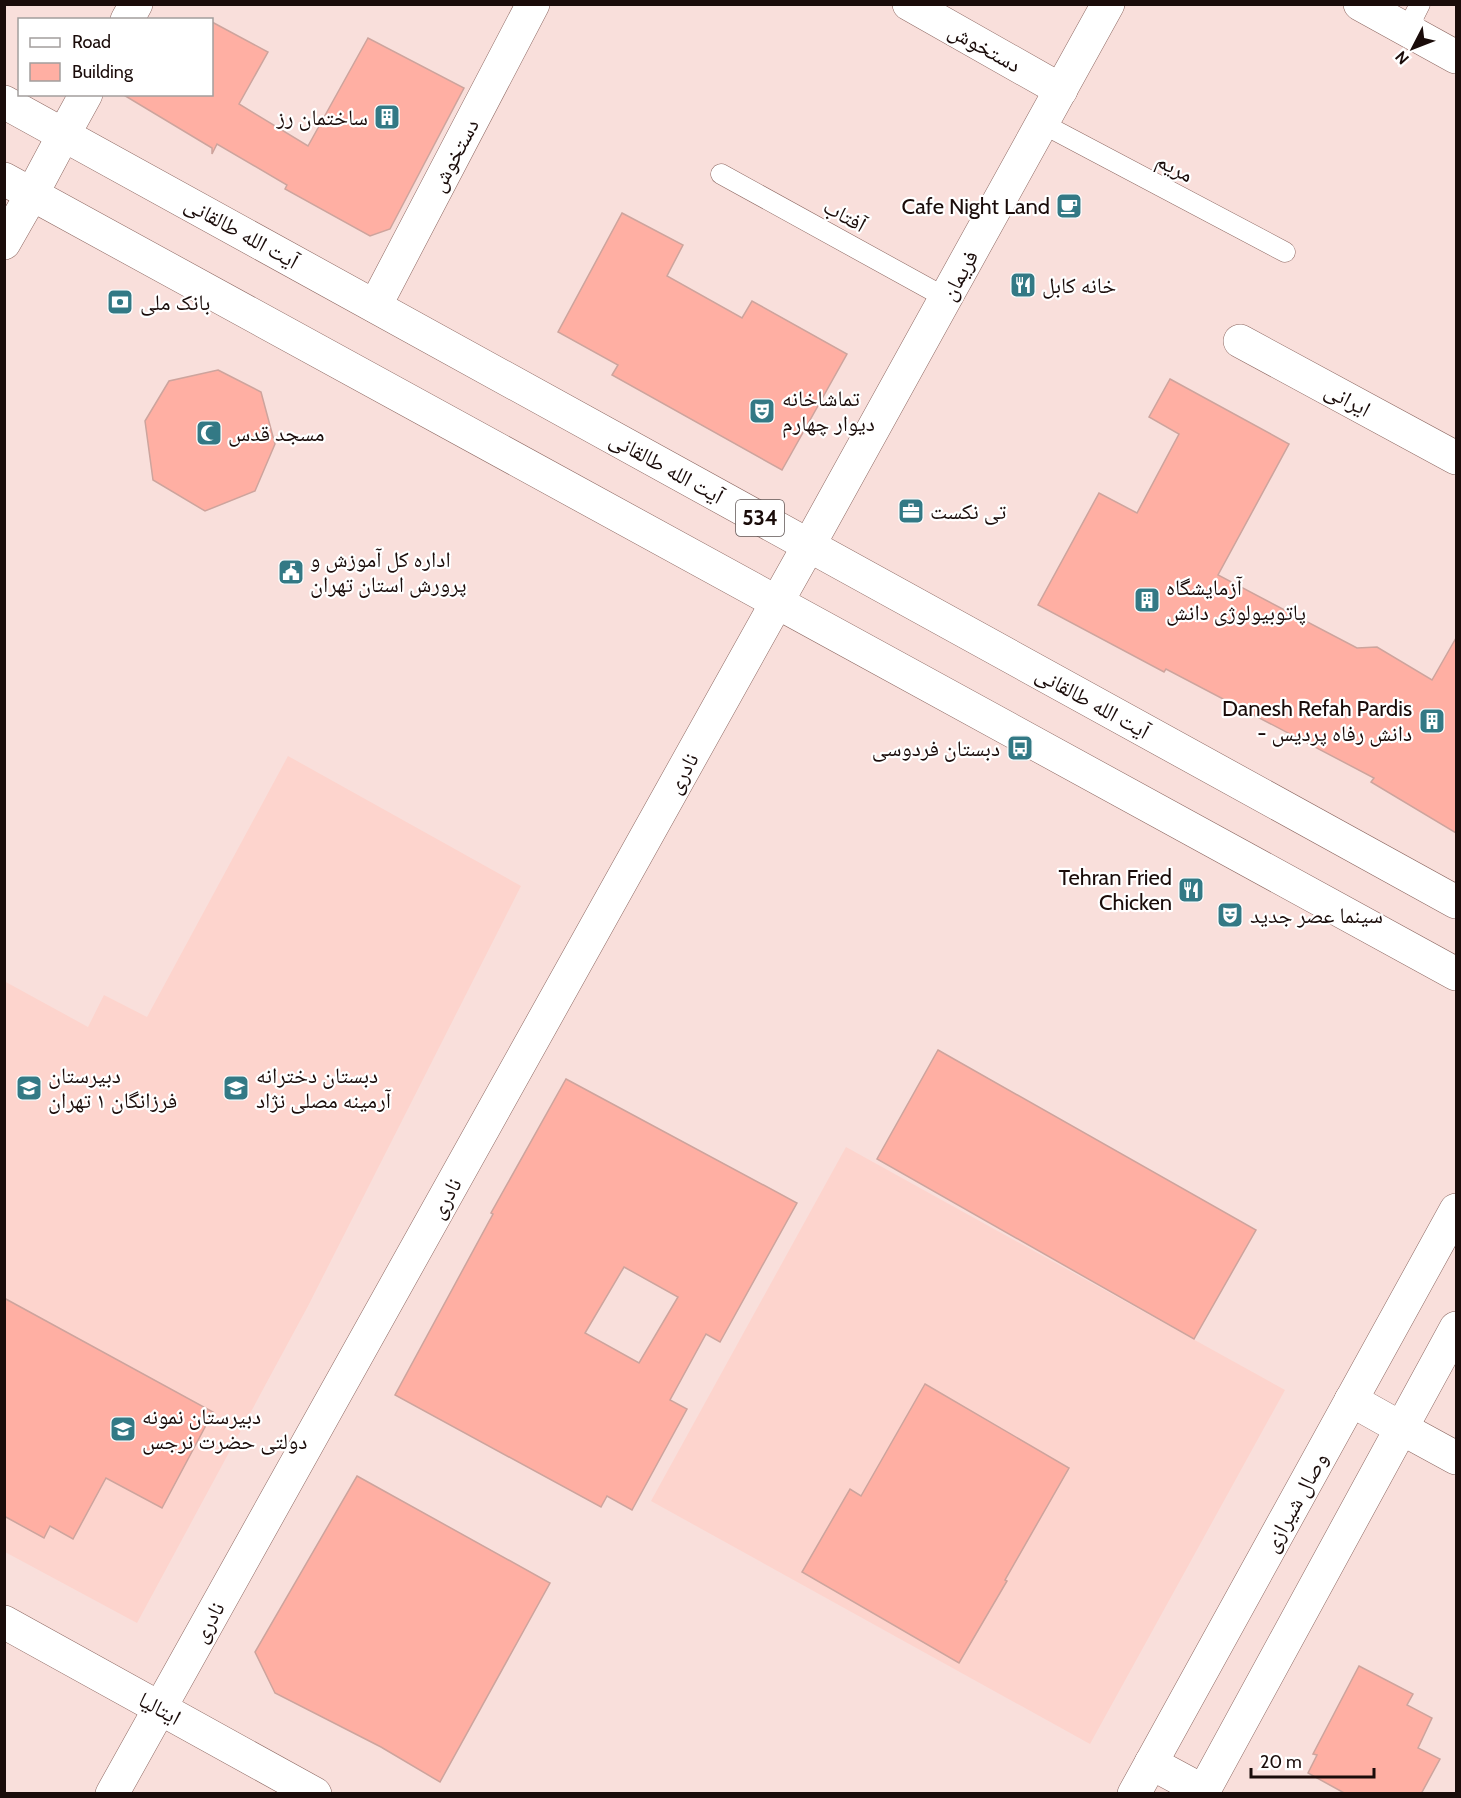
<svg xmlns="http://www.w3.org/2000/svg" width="1461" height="1798" viewBox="0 0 1461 1798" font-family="Cabin,'Noto Naskh Arabic',sans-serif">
	<rect width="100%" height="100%" fill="#f9dfdb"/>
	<!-- built -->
	<g fill="#fdd4cd">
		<polygon points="288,756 521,886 308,1306 137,1623 5,1552 4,981 88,1027 104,995 147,1017"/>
		<polygon points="846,1147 1285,1390 1090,1744 651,1501"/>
	</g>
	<!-- building -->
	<g fill="#ffafa3" stroke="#cda49d" stroke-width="1.5" fill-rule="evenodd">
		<polygon points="212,22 268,52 239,104 308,146 368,38 464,88 390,229 370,236 285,189 287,185 217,144 212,154 212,148 122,94 212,94"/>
		<polygon points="622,213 683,245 667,276 742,318 752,301 847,354 782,470 612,375 618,365 558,332"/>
		<polygon points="218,370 261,392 275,444 255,491 205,511 153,480 145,421 169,381"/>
		<polygon points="1170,379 1289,444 1218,575 1357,648 1377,647 1432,680 1456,638 1456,833 1371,782 1374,778 1166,669 1164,672 1038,605 1099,493 1137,513 1179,434 1149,417"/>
		<polygon points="938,1050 1256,1230 1194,1339 877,1159"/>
		<path d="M566,1079L797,1203L720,1342L706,1334L670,1400L687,1409L632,1510L607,1496L601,1507L395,1395L493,1214L491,1213ZM624,1267L678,1297L639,1363L585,1333Z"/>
		<polygon points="4,1298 213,1412 162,1508 106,1478 73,1539 50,1526 44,1538 4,1516"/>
		<polygon points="925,1384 1069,1468 1005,1580 1007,1581 959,1663 802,1572 850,1489 861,1496"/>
		<polygon points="357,1476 550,1583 440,1782 381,1747 275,1693 255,1652"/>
		<polygon points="1359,1666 1413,1694 1407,1705 1432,1718 1418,1748 1440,1759 1421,1794 1346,1794 1308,1773 1317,1755 1313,1754"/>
	</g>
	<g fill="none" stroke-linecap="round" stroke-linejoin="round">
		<!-- service casing -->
		<g stroke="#8d6862" stroke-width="21">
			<g id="service">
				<polyline points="1407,30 1420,4"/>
				<polyline points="1043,124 1285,252"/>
				<polyline points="721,174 946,298"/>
			</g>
		</g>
		<!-- minor casing -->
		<g stroke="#8d6862" stroke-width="34">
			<g id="minor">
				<polyline points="909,4 1061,90"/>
				<polyline points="1360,4 1456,57"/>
				<polyline points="127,20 136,4"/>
				<polyline points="64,134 86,94"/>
				<polyline points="4,243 32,194"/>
				<polyline points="375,306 533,4"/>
				<polyline points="1240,341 1456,458"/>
				<polyline points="1401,1428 1456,1458"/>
			</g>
		</g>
		<!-- tertiary casing -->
		<g stroke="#8d6862" stroke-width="34">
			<g id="tertiary">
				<polyline points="809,545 1108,4"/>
				<polyline points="4,1622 315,1794"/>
				<polyline points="112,1794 777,602"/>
			</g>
		</g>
		<!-- secondary casing -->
		<g stroke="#8d6862" stroke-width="34">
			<g id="secondary">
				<polyline points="1351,1400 1401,1428"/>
				<polyline points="1151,1763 1203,1791"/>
				<polyline points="1134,1794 1456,1210"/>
				<polyline points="1202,1794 1456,1328"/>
			</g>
		</g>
		<!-- primary casing -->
		<g stroke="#8d6862" stroke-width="34">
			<g id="primary">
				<polyline points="4,102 1456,902"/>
				<polyline points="4,179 1456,974"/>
				<polyline points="32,194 64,134"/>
				<polyline points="777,602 809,545"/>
			</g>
		</g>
		<!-- service -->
		<use href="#service" stroke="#fff" stroke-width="20"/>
		<!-- minor -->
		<use href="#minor" stroke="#fff" stroke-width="33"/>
		<!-- tertiary -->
		<use href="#tertiary" stroke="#fff" stroke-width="33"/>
		<!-- secondary -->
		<use href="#secondary" stroke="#fff" stroke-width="33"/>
		<!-- primary -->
		<use href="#primary" stroke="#fff" stroke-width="33"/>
	</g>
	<!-- icons -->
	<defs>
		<g id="building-square" transform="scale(1.35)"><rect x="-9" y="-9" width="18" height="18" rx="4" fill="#337985" stroke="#fff"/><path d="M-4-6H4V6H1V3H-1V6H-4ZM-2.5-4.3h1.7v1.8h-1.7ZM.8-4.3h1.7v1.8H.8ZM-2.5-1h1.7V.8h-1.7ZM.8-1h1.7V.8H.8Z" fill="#fff"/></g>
		<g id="cafe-square" transform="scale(1.35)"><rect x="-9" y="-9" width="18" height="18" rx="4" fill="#337985" stroke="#fff"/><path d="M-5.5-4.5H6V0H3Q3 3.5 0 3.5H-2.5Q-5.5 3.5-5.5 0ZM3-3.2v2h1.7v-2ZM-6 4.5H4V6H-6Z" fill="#fff"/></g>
		<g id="restaurant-square" transform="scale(1.35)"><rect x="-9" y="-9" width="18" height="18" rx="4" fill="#337985" stroke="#fff"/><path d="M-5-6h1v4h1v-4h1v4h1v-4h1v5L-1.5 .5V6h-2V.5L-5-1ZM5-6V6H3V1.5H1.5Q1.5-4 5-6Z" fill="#fff"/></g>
		<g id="bank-square" transform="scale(1.35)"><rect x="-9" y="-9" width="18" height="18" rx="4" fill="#337985" stroke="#fff"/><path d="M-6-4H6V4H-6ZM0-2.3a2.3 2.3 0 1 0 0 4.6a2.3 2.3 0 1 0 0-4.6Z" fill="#fff"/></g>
		<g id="theatre-square" transform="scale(1.35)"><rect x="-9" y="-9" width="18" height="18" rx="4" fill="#337985" stroke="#fff"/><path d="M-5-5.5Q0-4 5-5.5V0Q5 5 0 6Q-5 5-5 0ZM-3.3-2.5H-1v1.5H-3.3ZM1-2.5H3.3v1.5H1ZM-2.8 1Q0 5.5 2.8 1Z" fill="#fff"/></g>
		<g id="mosque-square" transform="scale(1.35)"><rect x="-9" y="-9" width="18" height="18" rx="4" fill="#337985" stroke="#fff"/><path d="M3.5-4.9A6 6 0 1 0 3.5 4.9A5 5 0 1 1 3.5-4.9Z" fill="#fff"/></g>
		<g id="office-square" transform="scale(1.35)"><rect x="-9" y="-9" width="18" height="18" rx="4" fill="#337985" stroke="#fff"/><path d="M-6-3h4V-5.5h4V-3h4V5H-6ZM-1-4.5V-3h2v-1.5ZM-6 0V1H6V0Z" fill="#fff"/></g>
		<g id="civic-square" transform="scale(1.35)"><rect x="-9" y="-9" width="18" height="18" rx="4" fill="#337985" stroke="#fff"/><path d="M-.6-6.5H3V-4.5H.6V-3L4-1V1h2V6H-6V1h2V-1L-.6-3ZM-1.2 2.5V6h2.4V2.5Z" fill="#fff"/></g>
		<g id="bus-square" transform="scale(1.35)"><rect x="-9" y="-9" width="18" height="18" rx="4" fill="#337985" stroke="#fff"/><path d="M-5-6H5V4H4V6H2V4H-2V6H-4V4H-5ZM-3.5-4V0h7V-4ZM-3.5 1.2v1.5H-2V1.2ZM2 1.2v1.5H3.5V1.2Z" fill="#fff"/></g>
		<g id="school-square" transform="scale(1.35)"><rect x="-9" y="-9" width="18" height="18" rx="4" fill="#337985" stroke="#fff"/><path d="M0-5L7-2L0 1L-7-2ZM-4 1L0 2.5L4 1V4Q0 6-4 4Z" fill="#fff"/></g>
	</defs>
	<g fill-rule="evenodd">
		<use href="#building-square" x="387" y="117"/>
		<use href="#cafe-square" x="1069" y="206"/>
		<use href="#restaurant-square" x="1023" y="285"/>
		<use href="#bank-square" x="120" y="302"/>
		<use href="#theatre-square" x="762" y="411"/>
		<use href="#mosque-square" x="209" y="433"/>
		<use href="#office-square" x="911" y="511"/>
		<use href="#civic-square" x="291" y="572"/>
		<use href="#building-square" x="1147" y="600"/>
		<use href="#building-square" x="1432" y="721"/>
		<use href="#bus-square" x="1020" y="748"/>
		<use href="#restaurant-square" x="1191" y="890"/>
		<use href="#theatre-square" x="1230" y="915"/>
		<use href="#school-square" x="29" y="1088"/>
		<use href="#school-square" x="236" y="1088"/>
		<use href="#school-square" x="123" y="1429"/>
	</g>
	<g text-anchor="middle" stroke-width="4.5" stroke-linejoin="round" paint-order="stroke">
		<!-- shield labels -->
		<rect fill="#fff" stroke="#5f5554" stroke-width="1.5" x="736" y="500" width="48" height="36" rx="4.5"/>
		<g font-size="21" font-weight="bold" fill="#1a0c0a">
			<text x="760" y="525">534</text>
		</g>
		<!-- street labels -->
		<g font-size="22" fill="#1a0c0a" stroke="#fff">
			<text transform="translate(985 47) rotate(29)" y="8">دستخوش</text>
			<text transform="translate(454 155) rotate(-62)" y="8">دستخوش</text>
			<text transform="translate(1175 167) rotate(28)" y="8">مریم</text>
			<text transform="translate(845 215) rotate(29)" y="8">آفتاب</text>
			<text transform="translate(242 232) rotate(29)" y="8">آیت الله طالقانی</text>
			<text transform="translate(959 275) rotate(-61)" y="8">فریمان</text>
			<text transform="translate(1348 399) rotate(28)" y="8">ایرانی</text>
			<text transform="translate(667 467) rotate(29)" y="8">آیت الله طالقانی</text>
			<text transform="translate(1093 702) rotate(29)" y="8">آیت الله طالقانی</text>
			<text transform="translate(682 773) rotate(-61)" y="8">نادری</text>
			<text transform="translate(445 1198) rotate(-61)" y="8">نادری</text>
			<text transform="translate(1295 1502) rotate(-61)" y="8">وصال شیرازی</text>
			<text transform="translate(208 1622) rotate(-61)" y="8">نادری</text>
			<text transform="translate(160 1708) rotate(29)" y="8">ایتالیا</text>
		</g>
		<!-- poi labels -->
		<g font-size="22" fill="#1a0c0a" stroke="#fff" text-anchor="start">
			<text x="368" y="125" text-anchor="end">ساختمان رز</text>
			<text x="1050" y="214" text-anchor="end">Cafe Night Land</text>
			<text x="1042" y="293">خانه کابل</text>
			<text x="140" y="310">بانک ملی</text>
			<text x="782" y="406">تماشاخانه<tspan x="782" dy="25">دیوار چهارم</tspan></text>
			<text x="228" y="441">مسجد قدس</text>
			<text x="930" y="519">تی نکست</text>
			<text x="310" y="567">اداره کل آموزش و<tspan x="310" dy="25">پرورش استان تهران</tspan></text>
			<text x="1166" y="595">آزمایشگاه<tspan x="1166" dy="25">پاتوبیولوژی دانش</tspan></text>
			<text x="1412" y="716" text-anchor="end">Danesh Refah Pardis<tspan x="1412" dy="25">- دانش رفاه پردیس</tspan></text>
			<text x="1000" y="756" text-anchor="end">دبستان فردوسی</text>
			<text x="1172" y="885" text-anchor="end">Tehran Fried<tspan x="1172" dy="25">Chicken</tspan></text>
			<text x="1250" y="923">سینما عصر جدید</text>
			<text x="48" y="1083">دبیرستان<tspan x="48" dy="25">فرزانگان ۱ تهران</tspan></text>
			<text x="256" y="1083">دبستان دخترانه<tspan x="256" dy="25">آرمینه مصلی نژاد</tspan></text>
			<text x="142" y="1424">دبیرستان نمونه<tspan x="142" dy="25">دولتی حضرت نرجس</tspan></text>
		</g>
	</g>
	<!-- border -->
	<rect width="1461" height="1798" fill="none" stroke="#1a0c0a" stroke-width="12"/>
	<!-- legend -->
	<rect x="18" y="18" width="195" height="78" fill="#ffffff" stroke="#a39e9d" stroke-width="1.5"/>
	<rect x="30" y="38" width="30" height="9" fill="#ffffff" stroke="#a39e9d" stroke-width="1.5"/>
	<text x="72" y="48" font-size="18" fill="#1a0c0a">Road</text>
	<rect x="30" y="63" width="30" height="18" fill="#ffafa3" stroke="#a39e9d" stroke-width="1.5"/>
	<text x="72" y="78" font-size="18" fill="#1a0c0a">Building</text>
	<!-- north arrow -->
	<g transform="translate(1413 48) rotate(228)" stroke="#ffffff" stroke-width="4.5" paint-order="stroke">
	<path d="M0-4.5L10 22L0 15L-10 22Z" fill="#1a0c0a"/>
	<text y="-9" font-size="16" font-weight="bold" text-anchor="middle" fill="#1a0c0a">N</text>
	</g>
	<!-- scale -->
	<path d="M1251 1768v9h123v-9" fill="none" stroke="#1a0c0a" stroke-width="3"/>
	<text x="1260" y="1768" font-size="18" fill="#1a0c0a" stroke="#ffffff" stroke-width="4.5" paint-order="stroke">20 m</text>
</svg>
